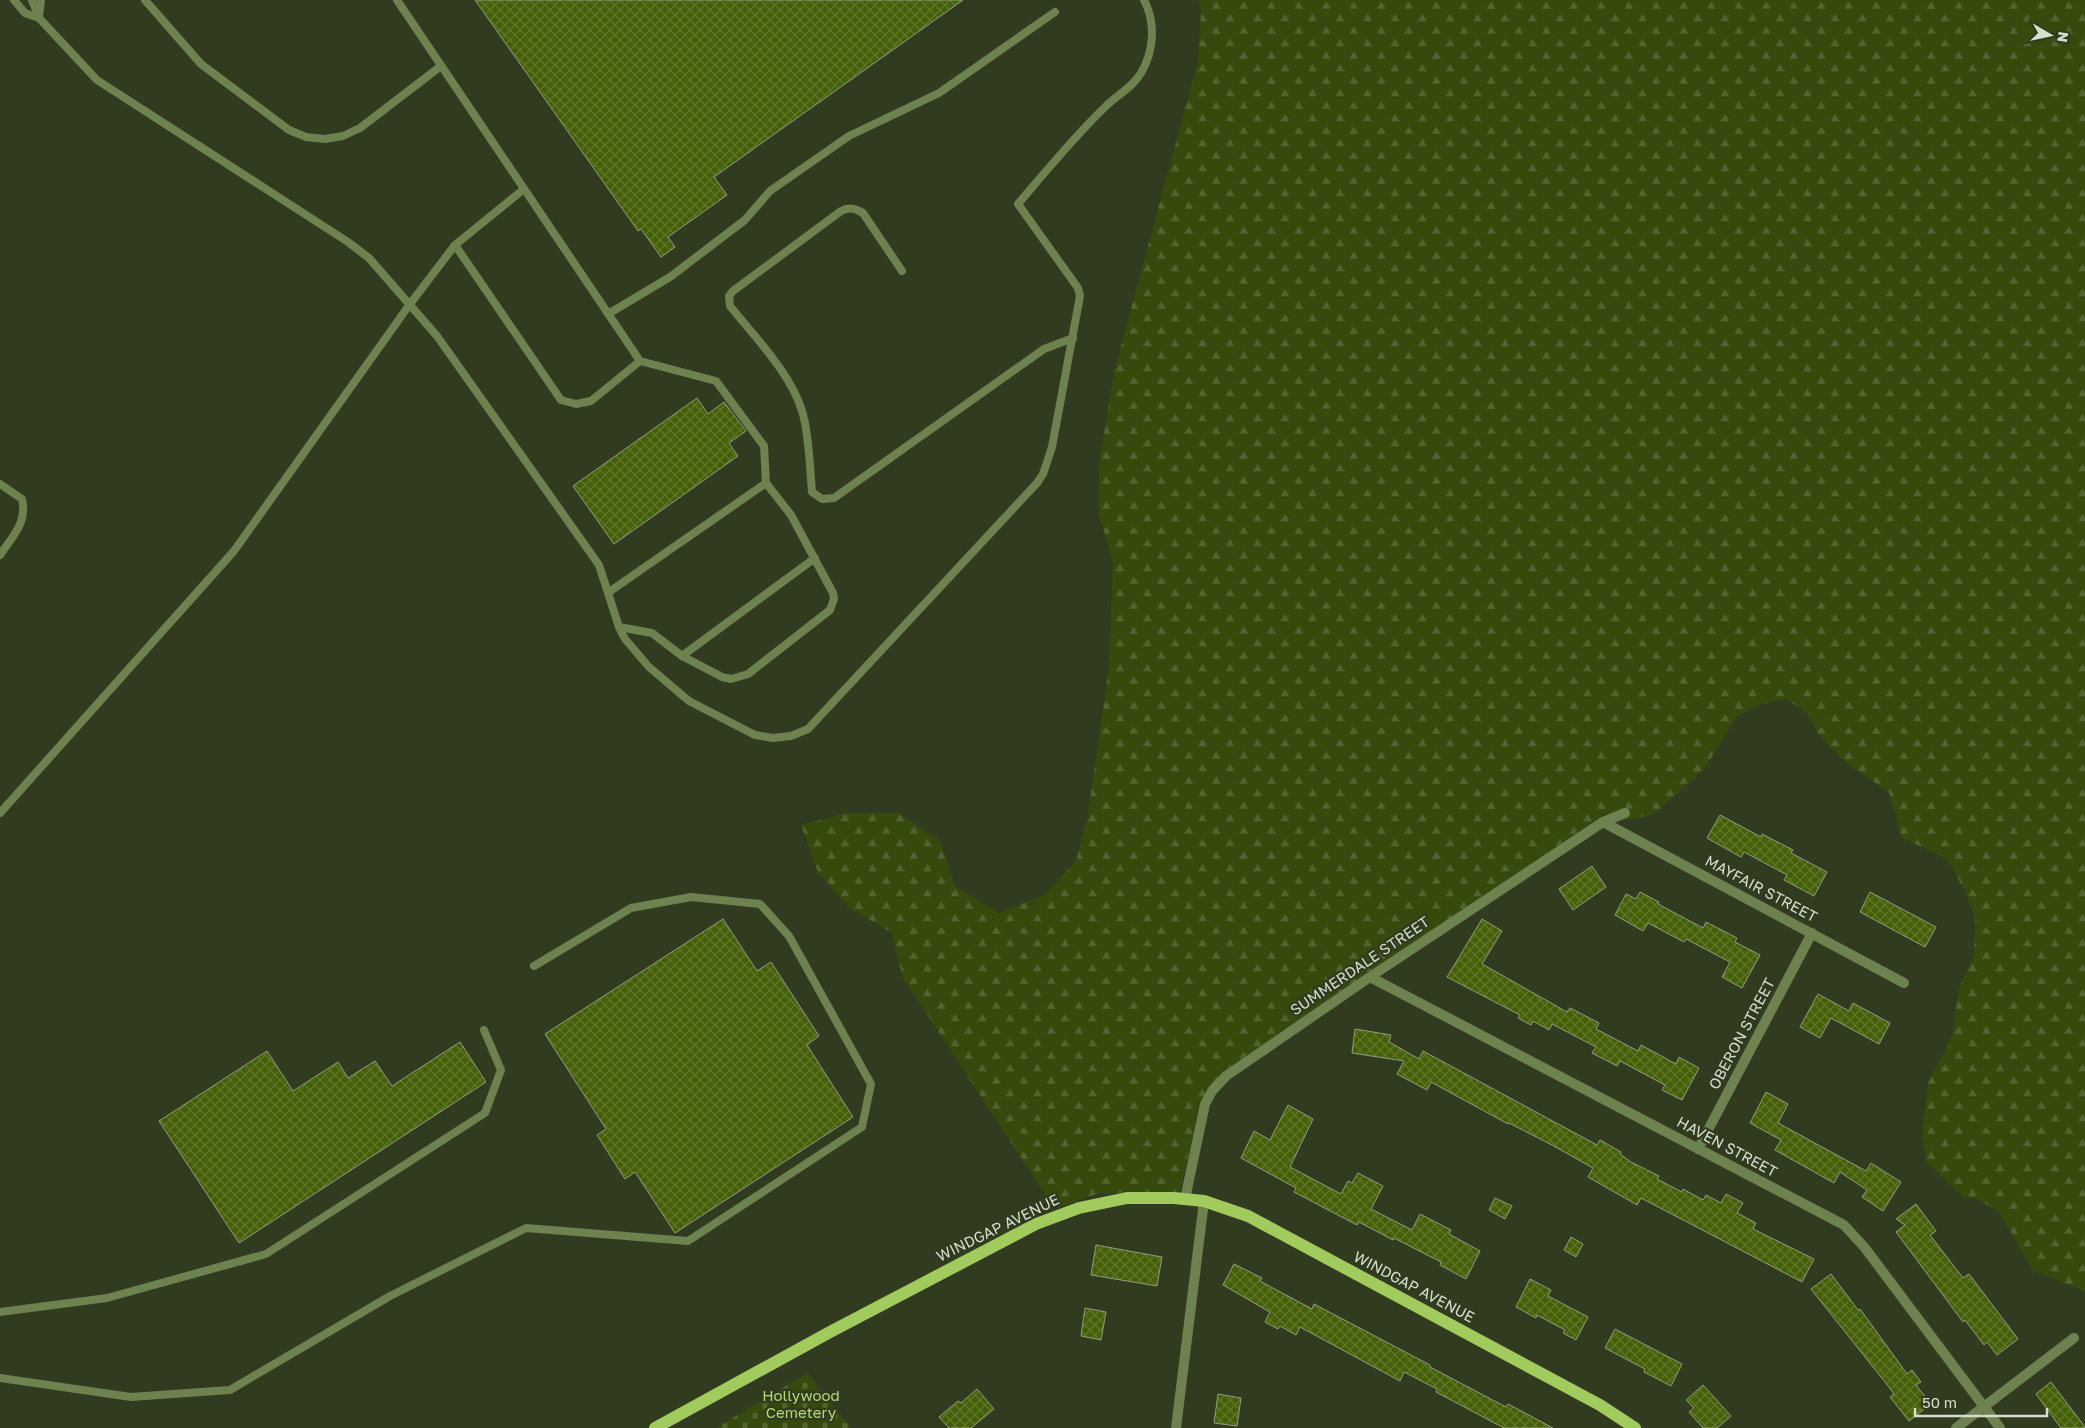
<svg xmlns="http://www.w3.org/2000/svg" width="2085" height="1428" viewBox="0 0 2085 1428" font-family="'Golos Text',sans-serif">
	<defs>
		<pattern id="forest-firs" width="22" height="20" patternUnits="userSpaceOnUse" patternTransform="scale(1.25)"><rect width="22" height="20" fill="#364a0e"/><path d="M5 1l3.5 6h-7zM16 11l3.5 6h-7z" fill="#526430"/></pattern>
		<pattern id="cemetery-stones" width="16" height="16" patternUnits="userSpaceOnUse" patternTransform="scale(1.25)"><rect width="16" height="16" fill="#364a0e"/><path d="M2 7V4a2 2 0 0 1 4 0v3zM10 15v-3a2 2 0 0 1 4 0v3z" fill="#526430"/></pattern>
		<pattern id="building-cross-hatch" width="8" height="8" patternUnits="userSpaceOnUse" patternTransform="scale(1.25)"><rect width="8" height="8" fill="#445f07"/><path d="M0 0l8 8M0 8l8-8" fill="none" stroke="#5e762a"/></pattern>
	</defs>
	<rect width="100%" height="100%" fill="#303b20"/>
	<!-- forest -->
	<polygon fill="url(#forest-firs)" points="1199,0 2085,0 2085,1291 2033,1271 1999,1212 1975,1198 1963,1197 1926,1162 1922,1135 1928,1083 1952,1037 1959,988 1974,955 1975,918 1966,893 1947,859 1901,837 1889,792 1845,762 1819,735 1807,713 1786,699 1761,704 1738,716 1703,771 1654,814 1630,820 1606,813 1225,1070 1200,1102 1180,1192 1100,1193 1056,1208 1045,1194 903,978 891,932 849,908 818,872 801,825 847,813 898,813 940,840 955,886 999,913 1044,895 1076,861 1088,814 1109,668 1113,563 1099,514 1099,465 1114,372 1198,61 1201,11"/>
	<!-- cemetery -->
	<polygon fill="url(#cemetery-stones)" points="807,1373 851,1428 716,1428"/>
	<!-- building -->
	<g fill="url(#building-cross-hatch)" stroke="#919e7f">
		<polygon points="475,0 963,0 714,177 727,195 668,237 675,247 661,257 641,229 638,231"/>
		<polygon points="697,398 708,414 724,402 746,431 729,443 738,456 614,544 573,486"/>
		<polygon points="1720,815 1761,837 1762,834 1793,850 1791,853 1827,872 1814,896 1784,880 1787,875 1744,852 1741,857 1707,838"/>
		<polygon points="1592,866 1606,887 1573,910 1559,889"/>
		<polygon points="1640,892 1659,902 1658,904 1703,928 1706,922 1737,938 1735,942 1760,955 1742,988 1722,977 1730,962 1686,939 1684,942 1648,923 1643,931 1615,915 1626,894 1636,899"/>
		<polygon points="1870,892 1936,927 1925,947 1860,912"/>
		<polygon points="723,919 757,971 771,962 819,1036 807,1045 853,1117 675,1233 635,1172 625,1179 597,1135 606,1129 545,1034"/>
		<polygon points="1482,919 1502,931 1482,964 1567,1012 1570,1008 1599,1023 1596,1029 1638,1051 1641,1045 1676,1064 1679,1057 1699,1068 1682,1100 1662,1090 1665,1085 1620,1061 1617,1066 1592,1053 1596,1047 1552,1024 1549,1030 1533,1021 1531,1025 1518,1018 1520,1015 1447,977"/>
		<polygon points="1818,994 1849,1011 1853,1003 1890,1023 1879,1044 1831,1018 1820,1038 1800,1027"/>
		<polygon points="1355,1029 1391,1035 1389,1042 1419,1059 1423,1051 1597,1145 1600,1140 1621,1152 1620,1154 1631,1162 1659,1176 1657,1179 1682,1192 1683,1189 1703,1200 1706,1195 1721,1203 1726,1194 1743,1203 1737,1213 1756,1223 1753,1229 1814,1259 1802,1282 1641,1198 1637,1205 1588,1177 1593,1168 1552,1145 1509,1123 1508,1124 1431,1082 1427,1090 1397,1074 1404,1061 1352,1053"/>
		<polygon points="460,1042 486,1082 239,1243 159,1121 267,1051 293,1091 338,1062 348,1078 375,1061 392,1086"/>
		<polygon points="1766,1092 1788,1104 1778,1123 1866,1171 1871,1163 1901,1182 1883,1211 1862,1197 1867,1190 1840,1172 1834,1183 1775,1150 1781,1140 1750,1123"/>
		<polygon points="1288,1105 1313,1119 1290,1167 1341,1194 1348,1181 1352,1183 1358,1173 1383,1186 1371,1209 1412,1230 1420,1214 1451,1230 1449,1234 1480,1251 1466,1279 1440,1265 1441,1262 1394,1238 1393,1240 1359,1222 1357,1225 1294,1192 1296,1188 1241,1158 1254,1131 1270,1140"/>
		<polygon points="1495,1198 1512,1206 1505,1219 1489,1210"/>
		<polygon points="1916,1204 1936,1231 1930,1235 1963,1278 1969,1274 2018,1339 1997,1355 1987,1342 1984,1345 1965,1320 1963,1322 1896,1232 1905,1225 1896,1219"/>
		<polygon points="1571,1237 1583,1244 1576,1257 1564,1250"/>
		<polygon points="1096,1245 1162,1257 1157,1286 1091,1275"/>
		<polygon points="1234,1264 1262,1278 1260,1281 1312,1309 1314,1304 1430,1365 1430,1367 1506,1407 1508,1404 1553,1428 1504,1428 1436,1392 1437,1389 1404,1372 1400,1381 1300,1327 1296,1335 1280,1326 1278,1329 1265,1322 1270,1312 1223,1285"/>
		<polygon points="1831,1274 1858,1310 1860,1309 1907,1374 1912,1370 1921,1382 1916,1385 1931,1404 1909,1421 1890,1397 1894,1394 1889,1387 1811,1289"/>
		<polygon points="1530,1279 1551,1290 1548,1296 1588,1317 1576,1340 1563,1333 1565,1330 1537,1315 1536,1318 1516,1307"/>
		<polygon points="1085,1308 1106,1312 1101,1340 1081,1336"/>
		<polygon points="1615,1329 1682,1364 1671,1386 1644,1372 1645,1369 1605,1348"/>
		<polygon points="2051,1382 2085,1427 2085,1428 2061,1428 2036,1394"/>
		<polygon points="1703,1385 1731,1416 1717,1428 1703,1428 1689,1412 1694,1408 1686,1400"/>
		<polygon points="977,1389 994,1409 971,1428 949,1428 939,1417 958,1401 961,1403"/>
		<polygon points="1218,1394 1241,1398 1237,1426 1214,1423"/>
	</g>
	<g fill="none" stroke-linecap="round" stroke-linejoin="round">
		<!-- service -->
		<g stroke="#6d824f" stroke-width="8">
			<polyline points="14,0 25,13 39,18"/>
			<path d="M32,0L39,18L97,80L348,242L369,258L437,336L599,565L619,627L625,639L649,667L689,701L755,735L773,738L791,736L808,729L1037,483L1043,474L1052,447L1080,296L1078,288L1018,204C1046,171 1074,137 1105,107C1117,95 1132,88 1141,73C1154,51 1156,23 1144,0"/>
			<polyline points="145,0 201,64 289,130 306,137 325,139 343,136 360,128 441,66"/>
			<polyline points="397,0 640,361 716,381 764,446 766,483 609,592"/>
			<polyline points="39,16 41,0"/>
			<polyline points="455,245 561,400 576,404 591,401 640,361"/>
			<path d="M902,271L863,213C855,208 849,207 841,211L733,291L729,296L730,306C755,337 791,374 802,411C809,432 810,469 812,492L822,499L834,498L1044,349L1073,338"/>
			<polyline points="608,314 670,277 745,220 770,191 849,136 939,93 1055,12"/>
			<path d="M0,484L22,499C28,522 12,537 0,555"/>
			<polyline points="619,627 652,633 682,656 722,677 731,679 748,674 830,610 834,599 833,593 791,515 766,483"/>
			<polyline points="682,656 815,558"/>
			<polyline points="0,813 234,551 410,304 455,245 524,189"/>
			<polyline points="0,1312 107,1298 266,1254 485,1113 501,1070 484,1030"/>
			<polyline points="0,1378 131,1397 230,1390 390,1296 526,1228 688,1241 862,1127 871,1084 789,936 760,904 691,897 631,908 534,966"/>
		</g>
		<!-- minor -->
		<g stroke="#6d824f" stroke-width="10">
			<polyline points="1603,822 1904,983"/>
			<polyline points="1370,977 1844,1225 1865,1248 2000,1428"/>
			<polyline points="1698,1149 1812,933"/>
			<polyline points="1185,1199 1205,1104 1212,1091 1226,1076 1370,977 1603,822 1625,813"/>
			<polyline points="1176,1428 1204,1201"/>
			<polyline points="1956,1428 2074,1338"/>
		</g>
		<!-- primary -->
		<polyline stroke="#a2cb5e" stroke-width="12" points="655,1428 830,1332 996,1245 1036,1224 1079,1208 1127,1198 1174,1198 1204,1201 1248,1216 1600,1405 1635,1428"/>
	</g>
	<g text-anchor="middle" stroke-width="4.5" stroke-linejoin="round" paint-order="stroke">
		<!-- street labels -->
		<g font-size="15" fill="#d7dece" stroke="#303b20">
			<text transform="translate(1761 889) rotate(28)" y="5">MAYFAIR STREET</text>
			<text transform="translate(1360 966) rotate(-34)" y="5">SUMMERDALE STREET</text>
			<text transform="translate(1742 1034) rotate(-62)" y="5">OBERON STREET</text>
			<text transform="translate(1727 1147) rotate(28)" y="5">HAVEN STREET</text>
			<text transform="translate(998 1228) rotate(-26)" y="5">WINDGAP AVENUE</text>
			<text transform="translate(1414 1287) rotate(28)" y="5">WINDGAP AVENUE</text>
		</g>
		<!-- park labels -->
		<g font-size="15" fill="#b1da70" stroke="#303b20">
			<text x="801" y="1401">Hollywood<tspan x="801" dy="17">Cemetery</tspan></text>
		</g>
	</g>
	<!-- north arrow -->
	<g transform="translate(2050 35) rotate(99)" stroke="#303b20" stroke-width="4" paint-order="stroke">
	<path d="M0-4L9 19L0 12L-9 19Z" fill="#d7dece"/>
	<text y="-8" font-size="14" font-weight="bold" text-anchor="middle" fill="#d7dece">N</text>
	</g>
	<!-- scale -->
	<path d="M1915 1408v8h132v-8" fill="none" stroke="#d7dece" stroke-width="2.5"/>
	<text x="1922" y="1408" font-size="15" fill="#d7dece" stroke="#303b20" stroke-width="4" paint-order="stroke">50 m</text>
</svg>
